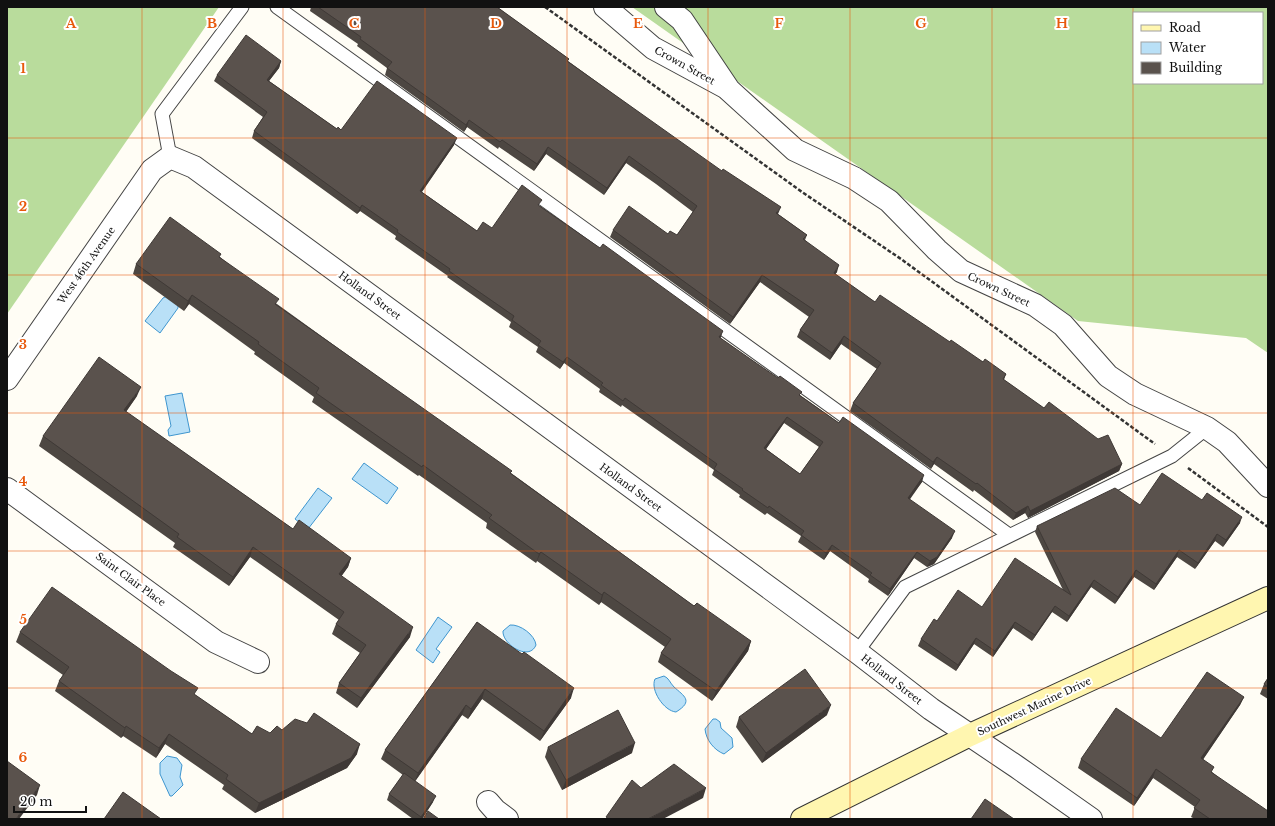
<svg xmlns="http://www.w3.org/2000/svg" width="1275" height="826" viewBox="0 0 1275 826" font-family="'Libre Baskerville',serif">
	<rect width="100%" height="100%" fill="#fffdf5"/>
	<!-- forest -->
	<g fill="#b9dc9c" fill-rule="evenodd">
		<polygon points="7,7 219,7 7,314"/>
		<path d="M632,7H1268V353L1246,338L1078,321ZM1134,13H1262V83H1134Z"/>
	</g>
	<!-- water -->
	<g fill="#b9e0f7" stroke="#3f96cf">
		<polygon points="167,296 178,304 178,308 160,333 145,321 163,298"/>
		<polygon points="182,393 190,432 169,436 168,430 171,426 165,396"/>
		<polygon points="364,463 398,488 387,504 352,479"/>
		<polygon points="318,488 332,498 308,529 295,519"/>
		<polygon points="438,617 452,627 436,649 440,652 433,663 416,650"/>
		<path d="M510,625C520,624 535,635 536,645C529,662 502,644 503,631Z"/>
		<path d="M664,676C669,678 670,683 674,687C684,696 694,701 676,712C664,711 650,690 655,679Z"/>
		<path d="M713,719H716L720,722L721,728L732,738L733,747L724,754C714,750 706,740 705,729Z"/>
		<polygon points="167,756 177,758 182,765 180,777 183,785 172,796 170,796 160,774 160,763"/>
	</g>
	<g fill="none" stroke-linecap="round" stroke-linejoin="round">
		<!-- lane casing -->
		<g stroke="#444" stroke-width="15">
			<g id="lane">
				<polyline points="277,7 1009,535"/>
				<polyline points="170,157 162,114 242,7"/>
				<polyline points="857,652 905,587 1172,456 1207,428"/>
			</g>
		</g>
		<!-- street casing -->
		<g stroke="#444" stroke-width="24">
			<g id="street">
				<polyline points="605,7 653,48 727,88"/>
				<polyline points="666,7 682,20 729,90 795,150 854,178 889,201 937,250 961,271 1035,305 1063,325 1108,376 1135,394 1207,428 1227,442 1268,486"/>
				<polyline points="7,379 152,170 170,157 194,167 857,652 931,709 1017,767 1091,819"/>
				<polyline points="7,489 216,642 258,662"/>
				<polyline points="488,802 495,810 507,819"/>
			</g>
		</g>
		<!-- secondary casing -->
		<g stroke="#333" stroke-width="24">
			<polyline id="secondary" points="802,819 970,735 1268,598"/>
		</g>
		<!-- path -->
		<g stroke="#333" stroke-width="2.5" stroke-dasharray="4 2" stroke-linecap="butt">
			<polyline points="545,7 802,192 901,259 1155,444"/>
			<polyline points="1188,468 1268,527"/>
		</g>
		<!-- lane -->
		<use href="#lane" stroke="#fff" stroke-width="13"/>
		<!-- street -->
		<use href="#street" stroke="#fff" stroke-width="22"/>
		<!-- secondary -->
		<use href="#secondary" stroke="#fff6b0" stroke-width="22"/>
	</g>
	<!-- wall -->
	<g fill="#4d4742" fill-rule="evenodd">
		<polygon points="311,7 497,7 569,59 568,61 778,214 807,235 805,240 837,272 835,274 875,302 950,342 983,362 1006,374 1004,380 1122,464 1119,471 1028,518 1025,513 1013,520 974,490 973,492 934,464 931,469 850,411 853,403 877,369 841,344 830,360 797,337 800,330 809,317 760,282 730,324 610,237 613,230 668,234 677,235 693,212 656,184 626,163 604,195 546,154 534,171 499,147 498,149 467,127 464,132 385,75 387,68 357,46 358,44 310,11"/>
		<path d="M281,61L279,68L269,81L337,129L454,145L422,192L477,231L492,228L540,206L721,337L720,338L922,482L909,499L952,538L934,564L927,567L914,558L888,596L868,582L869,579L830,551L824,560L798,542L801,536L767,513L765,515L739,497L740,495L712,475L714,470L622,405L621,407L599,392L600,389L564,363L560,369L536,352L538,347L509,327L511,322L447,277L448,276L395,239L396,236L360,211L357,214L252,138L254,131L263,117L214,81L217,75ZM784,423L819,447L800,474L766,449Z"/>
		<polygon points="220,257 277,304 511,473 694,606 751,641 748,651 712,701 658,662 661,653 665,647 601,602 599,605 537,561 536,563 486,528 487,523 419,475 418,476 312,402 314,397 254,354 255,352 189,304 184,311 133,274 136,264"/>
		<polygon points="137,396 126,412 293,529 351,558 348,567 341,576 410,637 357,708 336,693 339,683 360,653 332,634 336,624 339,620 250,557 229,586 173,547 175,543 39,446 43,436"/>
		<polygon points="1202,500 1240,523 1223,547 1215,541 1195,569 1177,557 1154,590 1134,577 1115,604 1091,587 1067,622 1052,612 1032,641 1013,628 993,657 974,644 956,671 918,646 921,639 937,621 982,607 1063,590 1035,532 1037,526 1140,505"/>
		<polygon points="477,622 571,698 540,741 482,699 468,719 462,715 415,781 433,802 422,819 413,819 387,800 389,794 403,775 381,759 385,750"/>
		<polygon points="20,632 195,695 252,734 270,733 282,730 357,754 347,768 255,813 222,789 224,785 165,744 156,758 123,736 121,738 55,691 59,681 63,675 16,642"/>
		<polygon points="1268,678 1268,699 1260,694 1264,684"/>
		<polygon points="1244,697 1240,705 1203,759 1212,772 1268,819 1195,819 1191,817 1195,807 1153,778 1134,806 1078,768 1081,759 1161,738"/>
		<polygon points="827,715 762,763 736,727 739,717"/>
		<polygon points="548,747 632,753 562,790 545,757"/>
	</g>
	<!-- shaded-wall -->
	<g fill="#3f3936">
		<polygon points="281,61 279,68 265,86 267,80"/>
		<polygon points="469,120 467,127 464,132 466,125"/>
		<polygon points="457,138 454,145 418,197 420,191"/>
		<polygon points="548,147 546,154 534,171 537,164"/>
		<polygon points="629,156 626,163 604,195 607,188"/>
		<polygon points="362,205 360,211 357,214 360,208"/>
		<polygon points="781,207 778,214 773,220 776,213"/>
		<polygon points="839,265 837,272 831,280 834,273"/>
		<polygon points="762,275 760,282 730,324 733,317"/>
		<polygon points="192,295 189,304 184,311 188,301"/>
		<polygon points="723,331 721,337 716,344 719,337"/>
		<polygon points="844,336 841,344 830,360 832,353"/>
		<polygon points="567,357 564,363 560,369 563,362"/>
		<polygon points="141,387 137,396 120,420 124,410"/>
		<polygon points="787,417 784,423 762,455 764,448"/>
		<polygon points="937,457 934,464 931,469 933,462"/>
		<polygon points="1122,464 1119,471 1028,518 1030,511"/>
		<polygon points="924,475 922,482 906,505 908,498"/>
		<polygon points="1028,506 1025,513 1013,520 1016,513"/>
		<polygon points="1242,517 1240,523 1223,547 1226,540"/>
		<polygon points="955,531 952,538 934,564 927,567 930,561"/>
		<polygon points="1217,534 1215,541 1195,569 1198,563"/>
		<polygon points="832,545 830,551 824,560 826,553"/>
		<polygon points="253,547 250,557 229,586 233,577"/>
		<polygon points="1179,550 1177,557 1154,590 1156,584"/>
		<polygon points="541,552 537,561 536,563 539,554"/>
		<polygon points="917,552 914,558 888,596 890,589"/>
		<polygon points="351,558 348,567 336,584 339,574"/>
		<polygon points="1136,570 1134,577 1115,604 1118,597"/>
		<polygon points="1094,580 1091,587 1067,622 1069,616"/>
		<polygon points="604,592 601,602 599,605 602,595"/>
		<polygon points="1055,606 1052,612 1032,641 1035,635"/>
		<polygon points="1015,622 1013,628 993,657 995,651"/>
		<polygon points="413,627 410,637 357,708 361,698"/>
		<polygon points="976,638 974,644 956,671 958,665"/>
		<polygon points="751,641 748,651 712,701 716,691"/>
		<polygon points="574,688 571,698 540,741 544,731"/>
		<polygon points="485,689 482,699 468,719 471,709"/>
		<polygon points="1244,697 1240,705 1198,767 1201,758"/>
		<polygon points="466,705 462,715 414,783 418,773"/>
		<polygon points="831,705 827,715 762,763 766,753"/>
		<polygon points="126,726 123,736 121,738 125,728"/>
		<polygon points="169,734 165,744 156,758 159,748"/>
		<polygon points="635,743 632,753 562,790 566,780"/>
		<polygon points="360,744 357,754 347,768 255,813 259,803"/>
		<polygon points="1156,769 1153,778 1134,806 1137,798"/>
		<polygon points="40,785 37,795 19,819 16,819"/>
		<polygon points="706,788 703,798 663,819 648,819"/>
		<polygon points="436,796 433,802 422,819 420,819 421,817"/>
	</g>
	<!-- building -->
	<g fill="#5a524d" stroke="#3f3936" fill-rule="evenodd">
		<polygon points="318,7 497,7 569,59 567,61 722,171 723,169 781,207 776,213 807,235 803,239 839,265 834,273 875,302 880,295 950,342 951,340 983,362 985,359 1006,374 1003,379 1044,408 1049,402 1098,439 1108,435 1122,464 1030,511 1028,506 1016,513 977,483 976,484 937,457 933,462 853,403 881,363 844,336 832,353 800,330 814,310 762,275 733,317 613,230 629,206 668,234 670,231 677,235 697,206 658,177 629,156 607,188 548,147 537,164 502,140 500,142 469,120 466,125 387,68 392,62 360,39 361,37"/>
		<path d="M246,35L281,61L267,80L337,129L338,127L341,130L377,81L457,138L420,191L477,231L483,222L492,228L522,185L542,200L538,205L600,248L603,244L723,331L719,337L759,365L778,378L780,376L802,392L799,395L839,423L843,417L924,475L908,498L955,531L937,557L930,561L917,552L890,589L870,575L872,573L832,545L826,553L801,535L804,531L769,506L768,508L742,490L743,489L714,469L717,464L625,398L623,401L601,385L603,383L567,357L563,362L538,345L541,341L512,320L514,316L449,271L450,269L397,232L398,230L362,205L360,208L254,131L267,112L217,75ZM787,417L823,442L800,474L764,448Z"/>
		<polygon points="170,217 221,254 219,257 279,299 275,304 512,471 510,473 694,606 697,603 751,641 716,691 661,653 671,639 604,592 602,595 541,552 539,554 489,518 492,515 423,465 422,467 316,393 319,388 258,344 259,342 192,295 188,301 136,264"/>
		<polygon points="99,357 141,387 124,410 293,529 299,520 351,558 339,574 413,627 361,698 339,683 366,645 336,624 344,612 253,547 233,577 177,537 179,534 43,436"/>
		<polygon points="1162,473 1202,500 1207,493 1242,517 1226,540 1217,534 1198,563 1179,550 1156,584 1136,570 1118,597 1094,580 1069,616 1055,606 1035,635 1015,622 995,651 976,638 958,665 921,639 934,619 937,621 958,590 982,607 1015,558 1071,595 1037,526 1115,488 1140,505"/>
		<polygon points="52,587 171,671 198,688 194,694 252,734 257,726 270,733 277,726 282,730 295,719 307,723 314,713 360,744 351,758 259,803 226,779 228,775 169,734 159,748 126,726 125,728 59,681 69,667 20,632"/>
		<polygon points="477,622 522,654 524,652 574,688 544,731 485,689 471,709 466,705 418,773 385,750"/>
		<polygon points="805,669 831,705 766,753 739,717"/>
		<polygon points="1207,672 1244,697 1201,758 1214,767 1211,772 1268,811 1268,819 1210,819 1194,808 1200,800 1156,769 1137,798 1081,759 1116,708 1161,738"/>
		<polygon points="1268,678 1268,687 1264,684"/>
		<polygon points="618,710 635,743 566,780 548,747"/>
		<polygon points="7,761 40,785 16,819 7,819"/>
		<polygon points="674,764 706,788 648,819 609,819 606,817 632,780 641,788"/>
		<polygon points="404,773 436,796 421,817 389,794"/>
		<polygon points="123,792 161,819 104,819"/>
		<polygon points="985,799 1014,819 971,819"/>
		<polygon points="428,811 439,819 423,819"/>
	</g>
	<!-- grid -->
	<path fill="none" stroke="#e8590c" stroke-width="1" stroke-opacity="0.55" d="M142,7V819M283,7V819M425,7V819M567,7V819M708,7V819M850,7V819M992,7V819M1133,7V819M7,138H1268M7,275H1268M7,413H1268M7,551H1268M7,688H1268"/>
	<g text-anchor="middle" stroke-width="4" stroke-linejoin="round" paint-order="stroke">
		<!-- street labels -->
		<g font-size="10" fill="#111" stroke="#fff">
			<text transform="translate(685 65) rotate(29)" y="4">Crown Street</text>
			<text transform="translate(86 265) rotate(-55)" y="4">West 46th Avenue</text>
			<text transform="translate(999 289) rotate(25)" y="4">Crown Street</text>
			<text transform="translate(370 295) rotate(36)" y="4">Holland Street</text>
			<text transform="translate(631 487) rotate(36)" y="4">Holland Street</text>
			<text transform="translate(131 579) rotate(36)" y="4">Saint Clair Place</text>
			<text transform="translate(892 679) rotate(38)" y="4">Holland Street</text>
			<text transform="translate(1034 706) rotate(-25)" y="4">Southwest Marine Drive</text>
		</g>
	</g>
	<g font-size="13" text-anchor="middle" font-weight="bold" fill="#e8590c" stroke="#fff" stroke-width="4" stroke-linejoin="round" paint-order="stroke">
		<text x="71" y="28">A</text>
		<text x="212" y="28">B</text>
		<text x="354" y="28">C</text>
		<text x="496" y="28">D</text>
		<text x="638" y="28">E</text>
		<text x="779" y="28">F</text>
		<text x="921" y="28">G</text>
		<text x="1062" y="28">H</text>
		<text x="23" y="73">1</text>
		<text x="23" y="211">2</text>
		<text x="23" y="349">3</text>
		<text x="23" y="486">4</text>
		<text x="23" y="624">5</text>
		<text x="23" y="762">6</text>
	</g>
	<!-- border -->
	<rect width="1275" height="826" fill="none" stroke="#111111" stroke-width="16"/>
	<!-- legend -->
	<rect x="1133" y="12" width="130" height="72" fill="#ffffff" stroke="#a0a0a0"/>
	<rect x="1141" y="25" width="20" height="6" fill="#fff6b0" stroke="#a0a0a0"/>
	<text x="1169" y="32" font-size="12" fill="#111111">Road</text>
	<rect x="1141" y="42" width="20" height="12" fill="#b9e0f7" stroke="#a0a0a0"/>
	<text x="1169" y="52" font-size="12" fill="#111111">Water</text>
	<rect x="1141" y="62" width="20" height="12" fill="#5a524d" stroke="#a0a0a0"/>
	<text x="1169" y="72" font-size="12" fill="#111111">Building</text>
	<!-- scale -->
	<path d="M14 806v6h72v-6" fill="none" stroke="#111111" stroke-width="2"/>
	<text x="20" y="806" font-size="12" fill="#111111" stroke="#ffffff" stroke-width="3" paint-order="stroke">20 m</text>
</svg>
